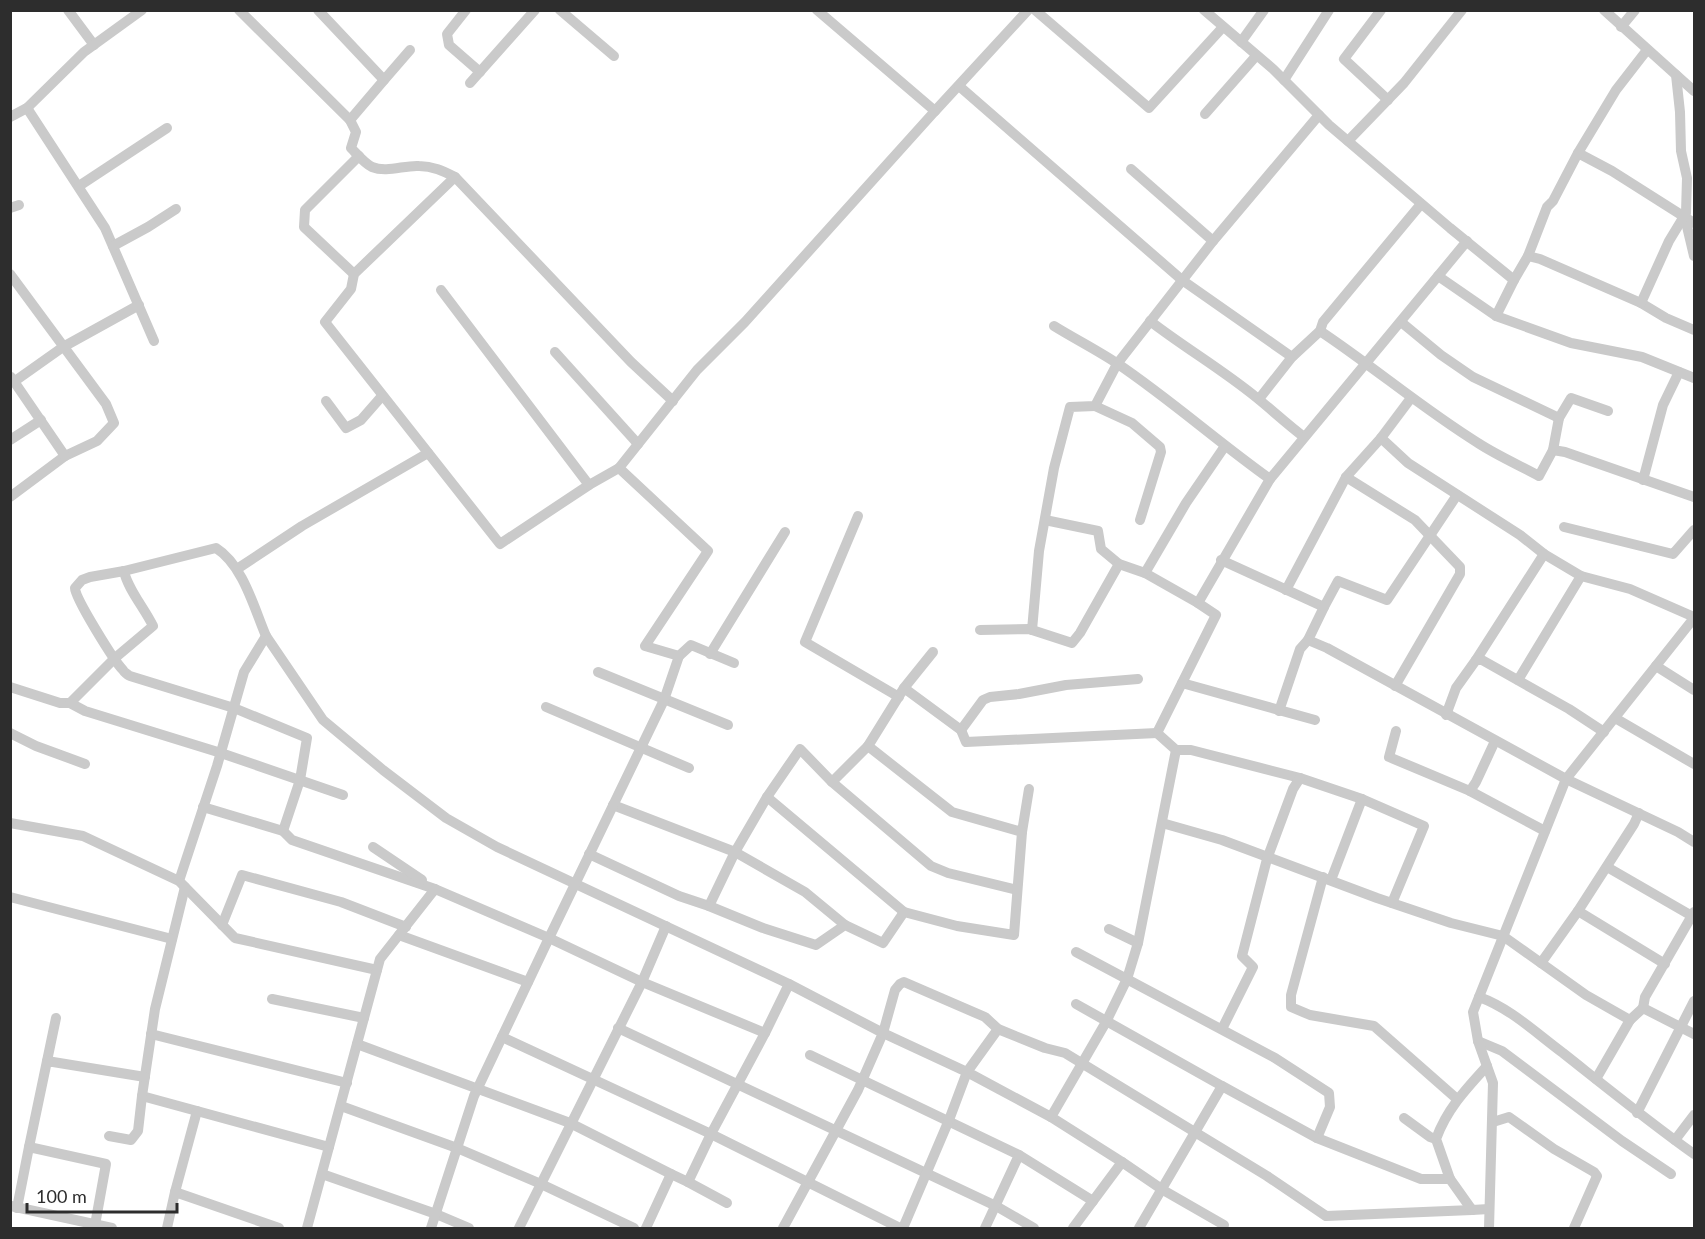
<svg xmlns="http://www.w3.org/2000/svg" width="1705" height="1239" viewBox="0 0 1705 1239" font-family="Lato,sans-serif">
	<rect width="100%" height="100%" fill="#fff"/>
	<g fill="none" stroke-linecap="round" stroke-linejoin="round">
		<!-- minor -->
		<g stroke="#cacaca" stroke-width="10">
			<polyline points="68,10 94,45"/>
			<path d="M239,10L350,120L356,132L351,148C357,154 364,163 372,167C387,173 404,165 419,166C433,166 443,171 455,177L631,362L673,401"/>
			<polyline points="318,10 384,80 350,120"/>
			<polyline points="466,10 447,34 449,45 480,72"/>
			<polyline points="560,10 614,56"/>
			<polyline points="817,10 935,111 1028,10"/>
			<polyline points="1035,10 1149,108 1223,27"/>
			<polyline points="1204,10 1273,69 1329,125 1450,228 1514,280 1496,316 1571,343 1642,357 1694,378"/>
			<polyline points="1381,10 1344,59 1388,100"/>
			<polyline points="1604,10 1694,91"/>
			<polyline points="1621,27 1635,10"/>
			<polyline points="1241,42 1264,10"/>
			<polyline points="384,80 410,50"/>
			<polyline points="1284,80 1329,10"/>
			<polyline points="470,83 535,10"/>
			<polyline points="959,86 1182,280 1292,357"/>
			<polyline points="27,108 105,228 154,341"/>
			<polyline points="1205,114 1256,56"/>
			<polyline points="10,117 27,108 84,52 142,10"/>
			<polyline points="1348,141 1404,83 1462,10"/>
			<polyline points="1578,153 1612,171 1694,223"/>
			<polyline points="1131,169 1213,241"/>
			<polyline points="455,177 354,274 351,289 325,322 500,544 589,485"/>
			<polyline points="79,186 167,128"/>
			<polyline points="10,208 19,205"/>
			<polyline points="1685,218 1694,256"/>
			<polyline points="113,246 148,227 176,209"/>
			<polyline points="1528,256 1540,259 1641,303 1666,318 1694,330"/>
			<polyline points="10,274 106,404 114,423 97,441 65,456 10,497"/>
			<polyline points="354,274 304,227 305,210 359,156"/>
			<polyline points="1438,276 1496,316"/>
			<polyline points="1514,280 1528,256 1547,207 1553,201 1578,153 1616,90 1647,50"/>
			<polyline points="441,290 589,485 619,468"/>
			<polyline points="1641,303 1669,241 1686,213 1687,178 1681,151 1680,112 1676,75"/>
			<path d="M1150,321C1185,348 1223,370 1257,398C1273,411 1288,425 1304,437"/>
			<polyline points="1401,322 1441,355 1473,377 1559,418"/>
			<path d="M1054,326C1075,339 1097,350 1118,364C1171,400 1218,442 1270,479"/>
			<path d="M1320,331C1374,367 1423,409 1478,443C1498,456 1519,465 1539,476L1553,450L1559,418L1571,398L1608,411"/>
			<polyline points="555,352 638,444"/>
			<polyline points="11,377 65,456"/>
			<polyline points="15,381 63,347 139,305"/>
			<polyline points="1259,399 1292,357 1320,331 1323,322 1421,204"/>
			<polyline points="326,401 346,428 361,420 382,396"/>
			<polyline points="1095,406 1132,423 1160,447 1161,452 1140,520"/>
			<polyline points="1381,438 1408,463 1520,535 1544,554 1581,576 1630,589 1694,617"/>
			<polyline points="10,440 41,420"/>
			<polyline points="1553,450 1565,452 1694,497"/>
			<polyline points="1346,477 1415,520 1460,567 1460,574 1395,686"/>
			<polyline points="1643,480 1663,405 1679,372"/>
			<polyline points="858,516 805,642 899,697"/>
			<polyline points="1045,520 1098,531 1101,549 1119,564 1145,573 1198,603"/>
			<polyline points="1564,527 1673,554 1694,530"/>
			<polyline points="1221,560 1324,607 1308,640 1327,648 1566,779 1678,832 1694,842"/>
			<polyline points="237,569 302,526 428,453"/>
			<polyline points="1145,573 1186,503 1225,446"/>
			<polyline points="1286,590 1346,477 1381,438 1411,398"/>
			<polyline points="1324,607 1338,581 1387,600 1457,495"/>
			<polyline points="980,630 1029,629 1072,643 1080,633 1119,564"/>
			<polyline points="1032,630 1039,551 1054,468 1070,407 1095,406 1117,364 1213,241 1319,115"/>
			<path d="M266,636C254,608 243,565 216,548L124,571L90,577L82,580L75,588C75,598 114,661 123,670C123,671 129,676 130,676L234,708L307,738L300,780L283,831"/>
			<polyline points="710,654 785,532"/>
			<polyline points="679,656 691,645 734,663"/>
			<polyline points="1476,660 1544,554"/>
			<polyline points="1656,666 1694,690"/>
			<polyline points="598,672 728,725"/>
			<polyline points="1518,680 1581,576"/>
			<polyline points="1182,683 1315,720"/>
			<polyline points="10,687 60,703 70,703 85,711 221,753 343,795"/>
			<polyline points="904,688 933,652"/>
			<path d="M70,703L115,658L153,626C145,609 127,588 124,571"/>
			<polyline points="546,707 689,768"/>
			<polyline points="1279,711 1300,649 1308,640"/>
			<polyline points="1446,715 1456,688 1476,660 1482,660 1569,709 1604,732"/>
			<polyline points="1615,718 1694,764"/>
			<polyline points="961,730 983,700 990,697 1019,694 1066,685 1138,679"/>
			<polyline points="1396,731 1389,757 1470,791 1545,831"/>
			<polyline points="10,733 36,746 85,764"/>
			<polyline points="1176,750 1191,750 1300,778 1362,799 1424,826 1392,903"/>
			<polyline points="832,782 931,866 948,873 1017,890"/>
			<polyline points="1470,791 1476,782 1495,741"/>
			<polyline points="767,797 904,912"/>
			<polyline points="613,805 735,852 805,892 845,925"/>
			<polyline points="203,807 283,831 292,840 435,889"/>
			<polyline points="10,823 83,836 179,881 217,766 244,672 266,636 323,720 383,770 446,818 497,847 789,984"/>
			<polyline points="1162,823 1222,840 1377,898 1451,923 1503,936 1586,995 1630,1020 1643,1008 1694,1034"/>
			<polyline points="1022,832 1029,789"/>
			<polyline points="373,847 422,880"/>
			<polyline points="589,854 679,896 709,906 735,852 767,797 800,749 832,782 868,746"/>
			<polyline points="1607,867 1692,916"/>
			<polyline points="1323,877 1291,995 1291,1007 1310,1015 1374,1026 1457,1099"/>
			<polyline points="1331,880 1362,799"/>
			<polyline points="181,883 235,938 377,970"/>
			<polyline points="185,887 155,1009 142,1096 329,1147"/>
			<polyline points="10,897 172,939"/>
			<polyline points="709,906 763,928 816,945 845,925 883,943 904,912 957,926 1014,935 1022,832 952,812 868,746 904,688 961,730 966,742 1157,733"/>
			<polyline points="1578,911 1665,964"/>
			<polyline points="222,925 242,875 341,902 406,927"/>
			<polyline points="1109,929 1138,943 1127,979 1106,1022 1051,1117 1122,1162"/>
			<polyline points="399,935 528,982"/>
			<polyline points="1138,943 1176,750 1157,733 1216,615 1198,603 1270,479 1467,241"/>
			<polyline points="1076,952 1275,1058 1329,1093 1330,1107 1317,1138"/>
			<polyline points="1541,963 1578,911 1634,824 1639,813"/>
			<path d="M1479,997C1510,1008 1536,1033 1563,1053C1606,1087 1649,1122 1694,1154"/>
			<polyline points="272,999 364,1018"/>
			<polyline points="1076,1004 1222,1086"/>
			<polyline points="1643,1008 1645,997 1694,912"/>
			<polyline points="618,1028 996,1206 1034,1228"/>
			<polyline points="998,1029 967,1072 1051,1117"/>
			<polyline points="1222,1029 1253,967 1242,956 1267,859 1293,789 1300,778"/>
			<polyline points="765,1033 789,984 883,1033 858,1090 783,1228"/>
			<polyline points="151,1034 347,1083"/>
			<polyline points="502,1037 711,1134 688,1182 671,1174 646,1228"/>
			<polyline points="1478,1041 1502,1051 1622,1141 1671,1174"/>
			<polyline points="357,1044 570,1123 671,1174"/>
			<polyline points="810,1055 1019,1155 985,1228"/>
			<polyline points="47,1061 56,1018"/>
			<polyline points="1596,1079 1630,1020"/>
			<polyline points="341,1106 457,1148 541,1184 634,1228"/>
			<polyline points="1637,1113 1694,1001"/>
			<polyline points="1404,1118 1430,1137 1436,1139"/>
			<polyline points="1493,1122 1509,1117 1554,1149 1594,1172 1597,1176 1574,1228"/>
			<polyline points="109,1136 131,1140 138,1131 142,1096"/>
			<polyline points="1675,1140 1694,1115"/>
			<polyline points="29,1147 47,1061 145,1077"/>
			<polyline points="1019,1155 1093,1201 1122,1162 1163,1190 1224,1225 1222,1228"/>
			<polyline points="322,1174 436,1214 469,1228"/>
			<path d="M1450,1179L1436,1139C1447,1109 1466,1089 1487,1066"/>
			<polyline points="688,1182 727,1203"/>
			<polyline points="175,1192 197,1111"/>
			<polyline points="11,1206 112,1228"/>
			<polyline points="17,1208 29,1147 106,1164 95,1225"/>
			<polyline points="167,1228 175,1192 279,1228"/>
			<polyline points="307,1228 380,959 435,889 549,938 664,700 679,656 645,646 708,551 619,468 697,370 745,322 935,111"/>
			<polyline points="431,1228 474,1096 549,938 642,982 765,1033 711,1134 900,1228"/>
			<polyline points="519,1228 642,982 666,926"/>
			<polyline points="903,1228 949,1120 967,1072 883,1033 895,990 900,984 904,982 985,1017 998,1029 1045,1048 1065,1053 1267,1176 1326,1216 1472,1210"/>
			<polyline points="1073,1228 1093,1201"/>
			<polyline points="1139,1228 1222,1086 1317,1138 1421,1179 1450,1179 1472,1210 1489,1209"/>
			<polyline points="1489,1228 1493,1083 1478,1041 1473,1012 1566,779 1694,618"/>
		</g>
	</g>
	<!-- border -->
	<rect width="1705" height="1239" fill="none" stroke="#2d2d2d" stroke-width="24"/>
	<!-- scale -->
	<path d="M27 1203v9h150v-9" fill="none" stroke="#2d2d2d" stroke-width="3"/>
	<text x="36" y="1203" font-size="18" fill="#2d2d2d" stroke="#ffffff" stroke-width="4.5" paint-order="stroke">100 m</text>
</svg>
